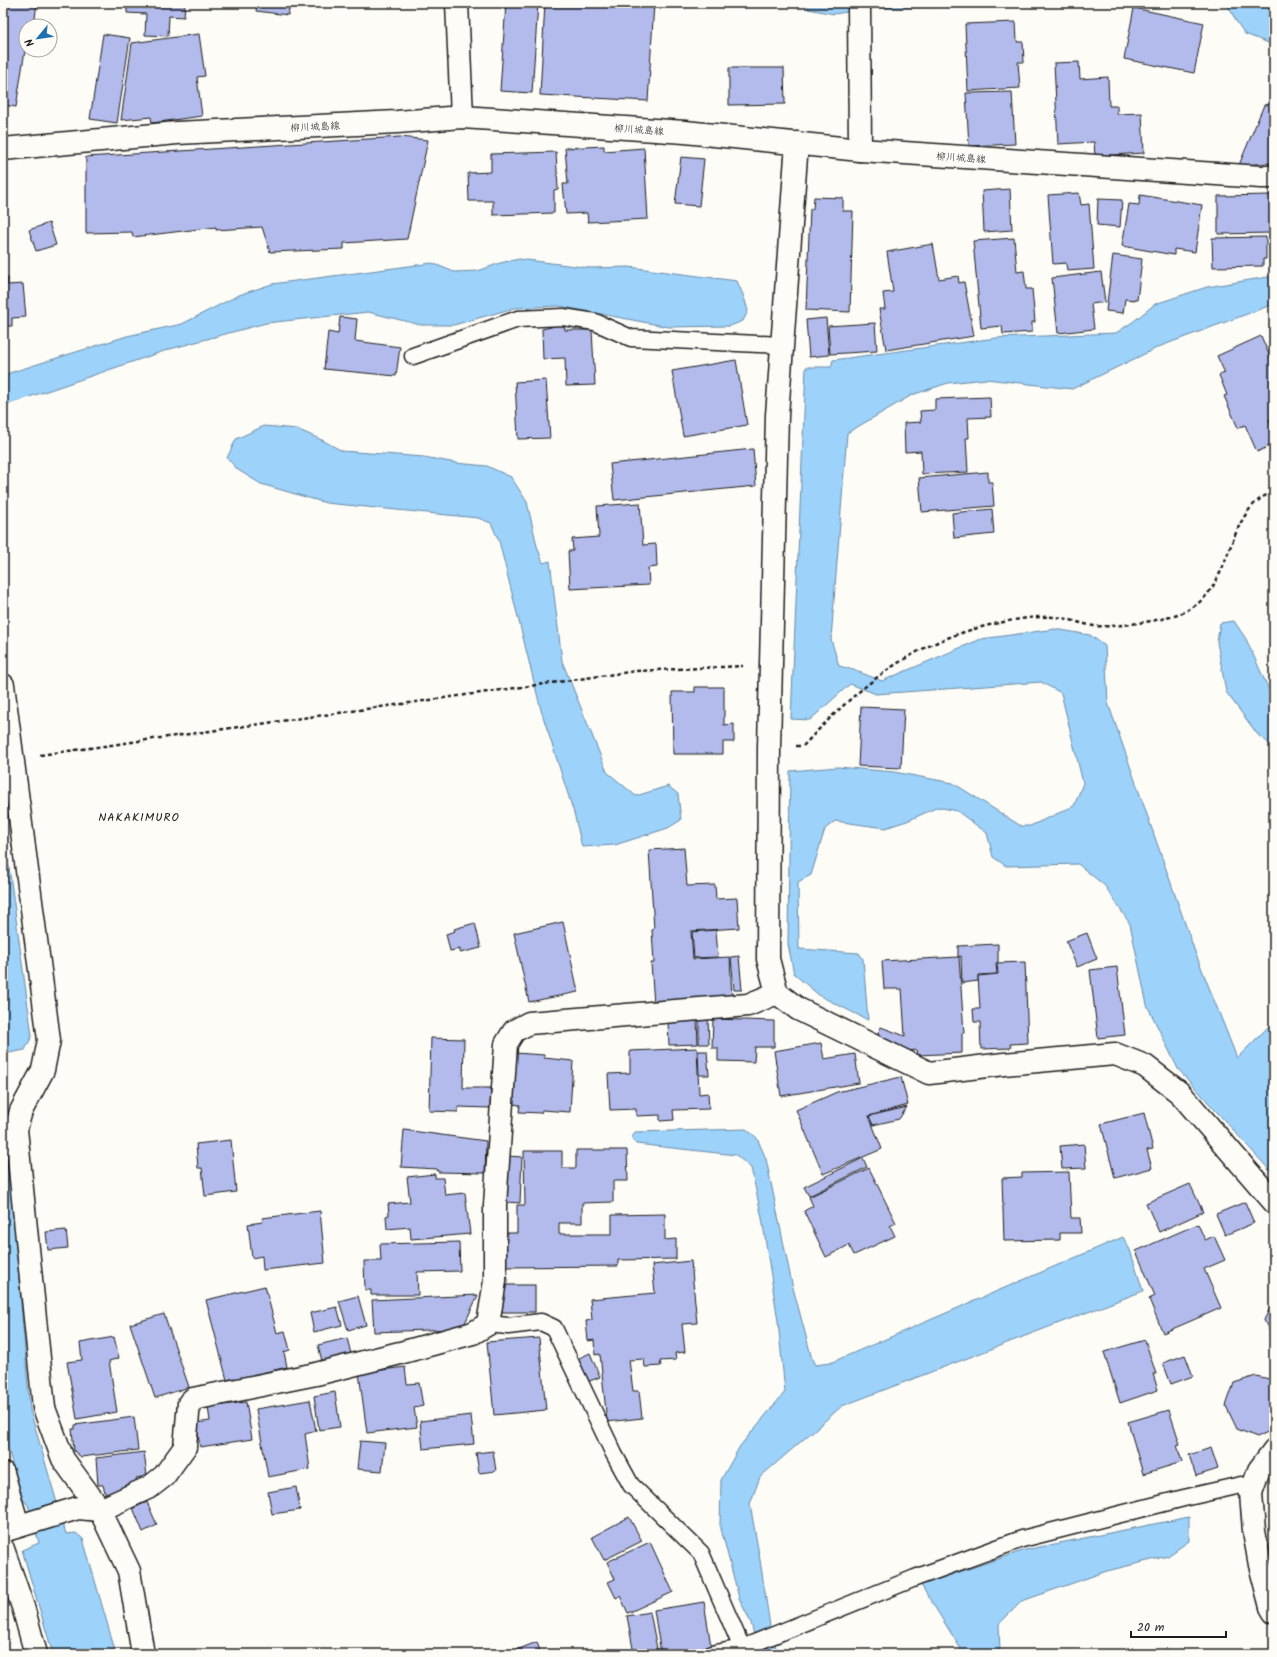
<svg xmlns="http://www.w3.org/2000/svg" width="1277" height="1657" viewBox="0 0 1277 1657" font-family="Kalam,'Klee One',sans-serif">
	<rect width="100%" height="100%" fill="#fdfcf7"/>
	<filter id="ink" filterUnits="userSpaceOnUse"><feTurbulence type="fractalNoise" baseFrequency=".025" numOctaves="2"/><feDisplacementMap in="SourceGraphic" scale="8" xChannelSelector="R" yChannelSelector="G"/><feConvolveMatrix kernelMatrix="1 2 1 2 8 2 1 2 1" color-interpolation-filters="sRGB"/></filter>
	<g filter="url(#ink)">
		<!-- water -->
		<g fill="#9dd2fb" stroke="#6989a2">
			<polygon points="809,3 1008,3 994,5 873,8 834,14 808,9"/>
			<polygon points="1227,3 1274,3 1274,45 1245,34 1236,21"/>
			<polygon points="519,259 591,268 629,267 737,281 744,297 748,311 743,321 730,326 669,327 559,306 514,308 454,325 421,325 368,312 266,323 170,349 3,406 3,375 127,336 182,324 239,295 272,284 432,263 454,272 478,271 500,263"/>
			<polygon points="1274,276 1274,304 1161,346 1072,389 986,379 948,383 912,395 847,433 831,639 839,666 854,670 882,681 981,639 1055,629 1090,635 1105,646 1108,703 1195,952 1237,1058 1274,1021 1274,1175 1178,1069 1147,1005 1130,924 1105,886 1078,864 1006,866 993,857 987,833 957,811 938,807 907,821 885,828 835,821 825,829 811,875 798,882 799,949 859,953 863,959 868,1020 820,996 794,974 788,944 790,771 838,767 894,772 953,783 1021,826 1030,826 1074,806 1083,783 1061,693 1041,682 876,694 850,684 810,720 791,719 806,367 831,367 833,360 996,338 1116,333 1134,321 1155,304 1207,287"/>
			<polygon points="264,426 297,429 324,441 342,451 424,457 456,463 487,466 511,477 527,502 537,546 543,563 550,561 562,661 607,772 636,796 668,786 678,794 681,820 668,828 615,845 582,847 574,813 541,710 499,541 491,523 478,518 326,503 261,484 238,470 227,458 236,439"/>
			<polygon points="1234,621 1246,639 1270,692 1274,691 1274,747 1258,735 1226,692 1217,642 1220,623"/>
			<polygon points="3,823 32,1036 25,1050 3,1054"/>
			<polygon points="3,1113 7,1137 30,1410 66,1534 76,1533 83,1539 116,1654 53,1654 22,1550 39,1543 28,1505 21,1497 3,1429"/>
			<polygon points="746,1129 757,1138 766,1159 792,1284 812,1359 815,1365 830,1363 1123,1237 1130,1250 1143,1291 842,1406 760,1477 750,1504 760,1560 770,1626 777,1651 780,1654 759,1654 751,1623 739,1598 720,1525 721,1480 740,1446 785,1392 778,1321 762,1218 751,1168 736,1155 636,1144 632,1138 635,1132"/>
			<polygon points="1189,1517 1189,1541 1168,1556 1107,1571 1022,1601 999,1624 1000,1654 964,1654 921,1585 1025,1550"/>
		</g>
		<!-- building -->
		<g fill="#b2bbec" stroke="#1c1c1c">
			<polygon points="3,3 37,3 34,26 26,26 26,44 16,107 3,105"/>
			<polygon points="127,3 185,3 184,17 169,16 168,36 145,35 146,14 127,13"/>
			<polygon points="257,3 290,3 288,15 256,11"/>
			<polygon points="506,3 538,3 532,93 500,91"/>
			<polygon points="545,3 654,3 648,101 540,95"/>
			<polygon points="1134,8 1204,23 1194,73 1124,59"/>
			<polygon points="1016,22 1017,42 1023,42 1024,62 1018,62 1020,88 968,91 965,24"/>
			<polygon points="103,34 130,38 117,123 90,119"/>
			<polygon points="199,34 205,76 197,77 202,116 152,123 151,117 121,120 132,43"/>
			<polygon points="1079,62 1080,79 1108,77 1109,106 1117,106 1117,114 1142,113 1144,153 1095,156 1094,142 1058,144 1054,63"/>
			<polygon points="729,68 784,68 785,104 729,105"/>
			<polygon points="1012,92 1015,144 969,146 966,93"/>
			<polygon points="1274,104 1274,163 1239,165 1264,105"/>
			<polygon points="400,137 428,140 407,239 344,243 344,249 270,252 262,227 216,230 216,227 133,237 132,232 86,233 86,157"/>
			<polygon points="604,146 604,151 644,148 648,219 588,222 587,213 566,214 563,184 568,184 565,148"/>
			<polygon points="556,152 558,189 554,190 554,213 493,215 493,201 469,201 468,173 491,172 491,154"/>
			<polygon points="681,157 704,159 699,206 675,204"/>
			<polygon points="1010,189 1012,230 984,232 982,191"/>
			<polygon points="1079,193 1081,205 1089,204 1094,269 1067,271 1066,263 1053,264 1048,195"/>
			<polygon points="1140,195 1202,205 1195,252 1174,249 1174,255 1122,246 1129,204 1139,205"/>
			<polygon points="1271,195 1271,233 1218,234 1218,196"/>
			<polygon points="814,197 843,198 843,211 853,211 850,312 806,310 810,209 813,209"/>
			<polygon points="1098,199 1122,200 1120,227 1097,225"/>
			<polygon points="1272,201 1274,201 1274,252"/>
			<polygon points="49,223 56,245 36,251 29,230"/>
			<polygon points="1266,237 1266,259 1263,259 1263,266 1213,267 1212,238"/>
			<polygon points="1014,238 1017,272 1024,271 1026,289 1032,289 1035,322 1032,322 1032,332 1003,334 1002,326 981,328 973,241"/>
			<polygon points="933,244 939,279 958,276 959,283 964,282 974,336 886,350 879,309 885,309 883,293 893,292 887,252"/>
			<polygon points="1113,255 1142,259 1137,300 1125,299 1123,313 1106,311"/>
			<polygon points="1101,272 1105,302 1091,304 1094,329 1058,333 1052,278"/>
			<polygon points="3,278 8,278 8,285 23,284 26,317 12,318 12,326 3,326"/>
			<polygon points="340,317 357,319 355,341 400,347 396,376 324,369 328,332 338,334"/>
			<polygon points="826,318 829,355 809,357 806,320"/>
			<polygon points="875,323 877,351 830,354 828,326"/>
			<polygon points="564,324 565,330 592,330 595,385 566,386 565,358 543,359 542,329"/>
			<polygon points="1261,336 1271,359 1274,358 1274,418 1269,420 1274,431 1274,444 1257,452 1245,425 1238,428 1224,396 1227,395 1219,375 1225,373 1217,356"/>
			<polygon points="736,360 747,425 683,436 672,371"/>
			<polygon points="546,380 550,438 518,439 515,382"/>
			<polygon points="990,397 991,417 968,418 969,438 966,438 968,472 922,474 921,451 905,452 904,423 921,422 920,411 935,410 935,399"/>
			<polygon points="753,449 756,486 614,500 610,464"/>
			<polygon points="988,472 988,482 992,482 994,506 922,512 919,478"/>
			<polygon points="640,503 643,545 656,544 657,567 648,568 649,585 570,589 568,551 573,551 572,539 599,537 597,506"/>
			<polygon points="992,509 994,534 954,538 952,513"/>
			<polygon points="695,687 724,687 724,725 734,724 734,742 723,742 723,754 673,754 672,692 695,692"/>
			<polygon points="861,707 904,709 901,768 858,766"/>
			<polygon points="684,848 687,886 715,885 716,899 737,898 739,928 691,931 693,959 730,957 732,999 654,1004 651,963 654,963 652,930 654,929 649,850"/>
			<polygon points="563,922 578,992 529,1002 514,933"/>
			<polygon points="475,923 481,948 460,953 460,949 450,951 446,934 455,931 454,929"/>
			<polygon points="716,930 718,957 694,958 692,932"/>
			<polygon points="1087,933 1097,959 1077,967 1066,941"/>
			<polygon points="998,944 998,962 996,963 997,974 978,975 978,981 962,983 961,956 958,957 958,946"/>
			<polygon points="739,956 742,990 734,990 731,957"/>
			<polygon points="959,957 964,1033 962,1033 962,1053 918,1055 917,1050 908,1051 876,1038 881,1027 905,1036 902,989 884,989 882,961"/>
			<polygon points="1025,962 1028,1043 1010,1044 1011,1048 981,1049 980,1022 974,1022 973,1009 980,1009 978,976 998,974 997,963"/>
			<polygon points="1117,967 1125,1035 1098,1038 1090,970"/>
			<polygon points="699,1019 708,1019 709,1044 699,1044"/>
			<polygon points="713,1019 774,1021 774,1047 755,1047 754,1062 718,1061 718,1048 712,1048"/>
			<polygon points="697,1020 698,1044 669,1045 668,1021"/>
			<polygon points="431,1038 464,1039 463,1088 491,1088 490,1108 458,1107 458,1112 429,1111"/>
			<polygon points="821,1043 824,1059 855,1054 859,1083 781,1096 774,1051"/>
			<polygon points="697,1048 699,1094 708,1093 709,1109 673,1110 674,1120 660,1121 660,1115 636,1116 636,1109 610,1110 608,1074 630,1073 630,1051"/>
			<polygon points="698,1051 707,1051 709,1075 699,1075"/>
			<polygon points="515,1053 544,1055 544,1058 573,1061 570,1112 542,1110 541,1113 519,1112 520,1105 512,1104"/>
			<polygon points="901,1077 908,1105 869,1116 882,1149 823,1174 796,1110 837,1092"/>
			<polygon points="907,1107 899,1119 873,1125 869,1116"/>
			<polygon points="1144,1113 1153,1149 1147,1150 1152,1168 1115,1178 1101,1124"/>
			<polygon points="404,1130 486,1141 485,1173 438,1172 437,1169 401,1167"/>
			<polygon points="231,1140 236,1192 205,1196 202,1168 198,1168 196,1144"/>
			<polygon points="1084,1144 1086,1168 1062,1169 1060,1146"/>
			<polygon points="576,1150 627,1150 628,1181 613,1181 613,1202 582,1203 582,1223 559,1223 559,1234 612,1234 612,1215 665,1214 665,1240 676,1239 676,1259 618,1260 618,1266 503,1267 503,1233 517,1233 517,1205 525,1205 524,1151 562,1151 562,1168 576,1168"/>
			<polygon points="508,1156 522,1157 520,1203 506,1202"/>
			<polygon points="863,1158 867,1167 809,1196 804,1187"/>
			<polygon points="869,1168 896,1223 890,1226 895,1236 854,1255 849,1245 826,1257 804,1211 813,1206 809,1197"/>
			<polygon points="1069,1172 1071,1218 1080,1218 1081,1233 1060,1233 1060,1240 1004,1241 1002,1178 1022,1177 1022,1173"/>
			<polygon points="435,1174 435,1178 443,1178 445,1195 465,1193 470,1234 411,1239 410,1227 387,1229 386,1216 389,1215 388,1204 410,1202 407,1177"/>
			<polygon points="1190,1184 1203,1212 1159,1232 1146,1203"/>
			<polygon points="1245,1202 1254,1223 1225,1235 1216,1214"/>
			<polygon points="320,1211 325,1263 263,1270 262,1256 252,1258 248,1224 263,1222 262,1218"/>
			<polygon points="1198,1224 1205,1240 1214,1236 1225,1260 1204,1269 1221,1308 1163,1333 1149,1299 1155,1296 1136,1251"/>
			<polygon points="66,1230 68,1248 48,1250 46,1232"/>
			<polygon points="459,1242 460,1271 417,1272 418,1295 371,1295 371,1290 365,1290 364,1261 381,1261 380,1244"/>
			<polygon points="691,1261 697,1323 682,1324 685,1352 675,1353 676,1360 660,1361 661,1366 645,1367 644,1359 629,1360 633,1391 639,1391 642,1418 607,1422 600,1354 595,1355 594,1340 588,1341 586,1321 592,1320 590,1299 655,1293 652,1265"/>
			<rect x="502" y="1285" width="33" height="27"/>
			<polygon points="265,1286 277,1333 285,1331 290,1350 284,1352 287,1367 235,1380 234,1378 227,1380 206,1300"/>
			<polygon points="478,1295 465,1323 454,1329 374,1332 372,1300"/>
			<polygon points="358,1296 366,1325 348,1330 339,1301"/>
			<polygon points="1274,1300 1274,1341 1264,1320"/>
			<polygon points="337,1307 342,1325 314,1332 310,1313"/>
			<polygon points="164,1314 189,1387 155,1398 130,1324"/>
			<polygon points="114,1337 119,1358 109,1361 117,1412 77,1419 67,1362 82,1360 80,1343"/>
			<polygon points="347,1338 351,1354 322,1361 318,1345"/>
			<polygon points="539,1338 546,1410 494,1415 487,1342"/>
			<polygon points="1145,1340 1156,1374 1153,1374 1158,1390 1120,1403 1104,1352"/>
			<polygon points="590,1353 600,1377 587,1382 577,1359"/>
			<polygon points="1185,1355 1193,1376 1171,1384 1163,1363"/>
			<polygon points="405,1367 407,1384 419,1383 423,1406 414,1408 417,1427 367,1433 359,1373"/>
			<polygon points="1256,1376 1274,1380 1274,1429 1257,1437 1237,1429 1226,1406 1234,1383"/>
			<polygon points="335,1392 340,1427 319,1430 314,1396"/>
			<polygon points="310,1400 316,1431 305,1434 310,1469 268,1477 256,1409"/>
			<polygon points="246,1402 252,1439 200,1447 196,1423 210,1421 208,1407"/>
			<polygon points="1169,1410 1180,1444 1177,1445 1182,1462 1143,1474 1128,1422"/>
			<polygon points="471,1415 474,1444 423,1449 420,1421"/>
			<polygon points="134,1417 138,1450 81,1457 74,1451 72,1429 75,1429 75,1425"/>
			<polygon points="360,1441 385,1443 382,1471 357,1469"/>
			<polygon points="1211,1448 1218,1469 1196,1476 1189,1455"/>
			<polygon points="493,1451 496,1471 479,1473 476,1453"/>
			<polygon points="144,1452 147,1476 136,1478 137,1483 106,1496 103,1485 98,1485 96,1458"/>
			<polygon points="296,1487 300,1510 272,1514 268,1492"/>
			<polygon points="147,1502 157,1525 143,1532 133,1508"/>
			<polygon points="629,1517 642,1541 604,1560 592,1537"/>
			<polygon points="650,1542 673,1592 628,1613 620,1596 616,1598 608,1582 615,1579 607,1562"/>
			<polygon points="704,1602 711,1646 661,1654 654,1610"/>
			<polygon points="650,1612 658,1654 634,1654 627,1616"/>
			<polygon points="537,1642 541,1654 506,1654"/>
		</g>
		<g fill="none" stroke-linecap="round" stroke-linejoin="round">
			<!-- service casing -->
			<g stroke="#1c1c1c" stroke-width="19">
				<g id="service">
					<polyline points="413,356 518,319 563,317 595,322 631,338 782,345"/>
					<polyline points="488,1324 508,1326 541,1322 554,1328 614,1454 631,1485 701,1553 742,1648"/>
					<polyline points="711,1654 742,1648 915,1578 1022,1539 1184,1498 1241,1485 1251,1493"/>
				</g>
			</g>
			<!-- minor casing -->
			<g stroke="#1c1c1c" stroke-width="25">
				<g id="minor">
					<polyline points="457,3 462,117"/>
					<polyline points="859,3 860,150"/>
					<polyline points="797,143 777,415 769,747 768,959 777,993 798,1009 929,1073 1004,1064 1115,1054 1145,1066 1180,1093 1274,1202"/>
					<polyline points="3,685 49,1040 43,1070 21,1111 16,1129 44,1408 63,1459 100,1510 129,1571 143,1654"/>
					<polyline points="1274,1450 1259,1470 1251,1493 1254,1531 1260,1565 1271,1607 1274,1612"/>
					<polyline points="3,1473 18,1526"/>
					<polyline points="3,1531 78,1508 100,1510 150,1487 164,1476 185,1447 189,1403 193,1399 316,1374 400,1353 473,1333 488,1324 495,1281 495,1205 506,1044 514,1031 529,1023 748,1005 777,993"/>
					<polyline points="3,1549 23,1607 36,1654"/>
				</g>
			</g>
			<!-- secondary casing -->
			<g stroke="#1c1c1c" stroke-width="25">
				<polyline id="secondary" points="3,149 177,133 397,122 462,117 685,132 860,150 1261,177 1274,177"/>
			</g>
			<!-- path -->
			<g stroke="#1c1c1c" stroke-width="2.5" stroke-dasharray="4 3" stroke-linecap="butt">
				<path d="M796,746H803C861,684 914,640 999,623C1017,619 1037,616 1055,617C1068,618 1081,624 1094,626C1111,628 1157,621 1174,616C1180,615 1186,611 1191,608C1231,586 1226,520 1263,497C1266,495 1270,494 1274,492"/>
				<polyline points="40,755 636,671 743,666"/>
			</g>
			<!-- service -->
			<use href="#service" stroke="#fdfcf7" stroke-width="16"/>
			<!-- minor -->
			<use href="#minor" stroke="#fdfcf7" stroke-width="22"/>
			<!-- secondary -->
			<use href="#secondary" stroke="#fdfcf7" stroke-width="22"/>
		</g>
	</g>
	<g text-anchor="middle" stroke-width="3" stroke-linejoin="round" paint-order="stroke">
		<!-- street labels -->
		<g font-size="10" fill="#1c1c1c" stroke="#fdfcf7">
			<text transform="translate(315 126) rotate(-3)" y="4">柳川城島線</text>
			<text transform="translate(639 129) rotate(4)" y="4">柳川城島線</text>
			<text transform="translate(961 157) rotate(4)" y="4">柳川城島線</text>
		</g>
		<!-- quarter labels -->
		<g font-size="12" letter-spacing="1" fill="#1c1c1c" stroke="#fdfcf7">
			<text x="139" y="821">NAKAKIMURO</text>
		</g>
	</g>
	<!-- margin -->
	<rect width="1277" height="1657" fill="none" stroke="#fdfcf7" stroke-width="16"/>
	<rect x="8" y="8" width="1261" height="1641" fill="none" stroke="#1c1c1c" stroke-width="1.5" filter="url(#ink)"/>
	<!-- north arrow -->
	<g transform="translate(38 38) rotate(241)"><circle r="19" fill="#fdfcf7" stroke="#a3a29f"/>
	<path d="M0-3L7 15L0 10L-7 15Z" fill="#1f6fb2"/>
	<text y="-6" font-size="11" font-weight="bold" text-anchor="middle" fill="#1c1c1c">N</text>
	</g>
	<!-- scale -->
	<path d="M1131 1631v6h95v-6" fill="none" stroke="#1c1c1c" stroke-width="2"/>
	<text x="1137" y="1631" font-size="12" fill="#1c1c1c" stroke="#fdfcf7" stroke-width="3" paint-order="stroke">20 m</text>
</svg>
